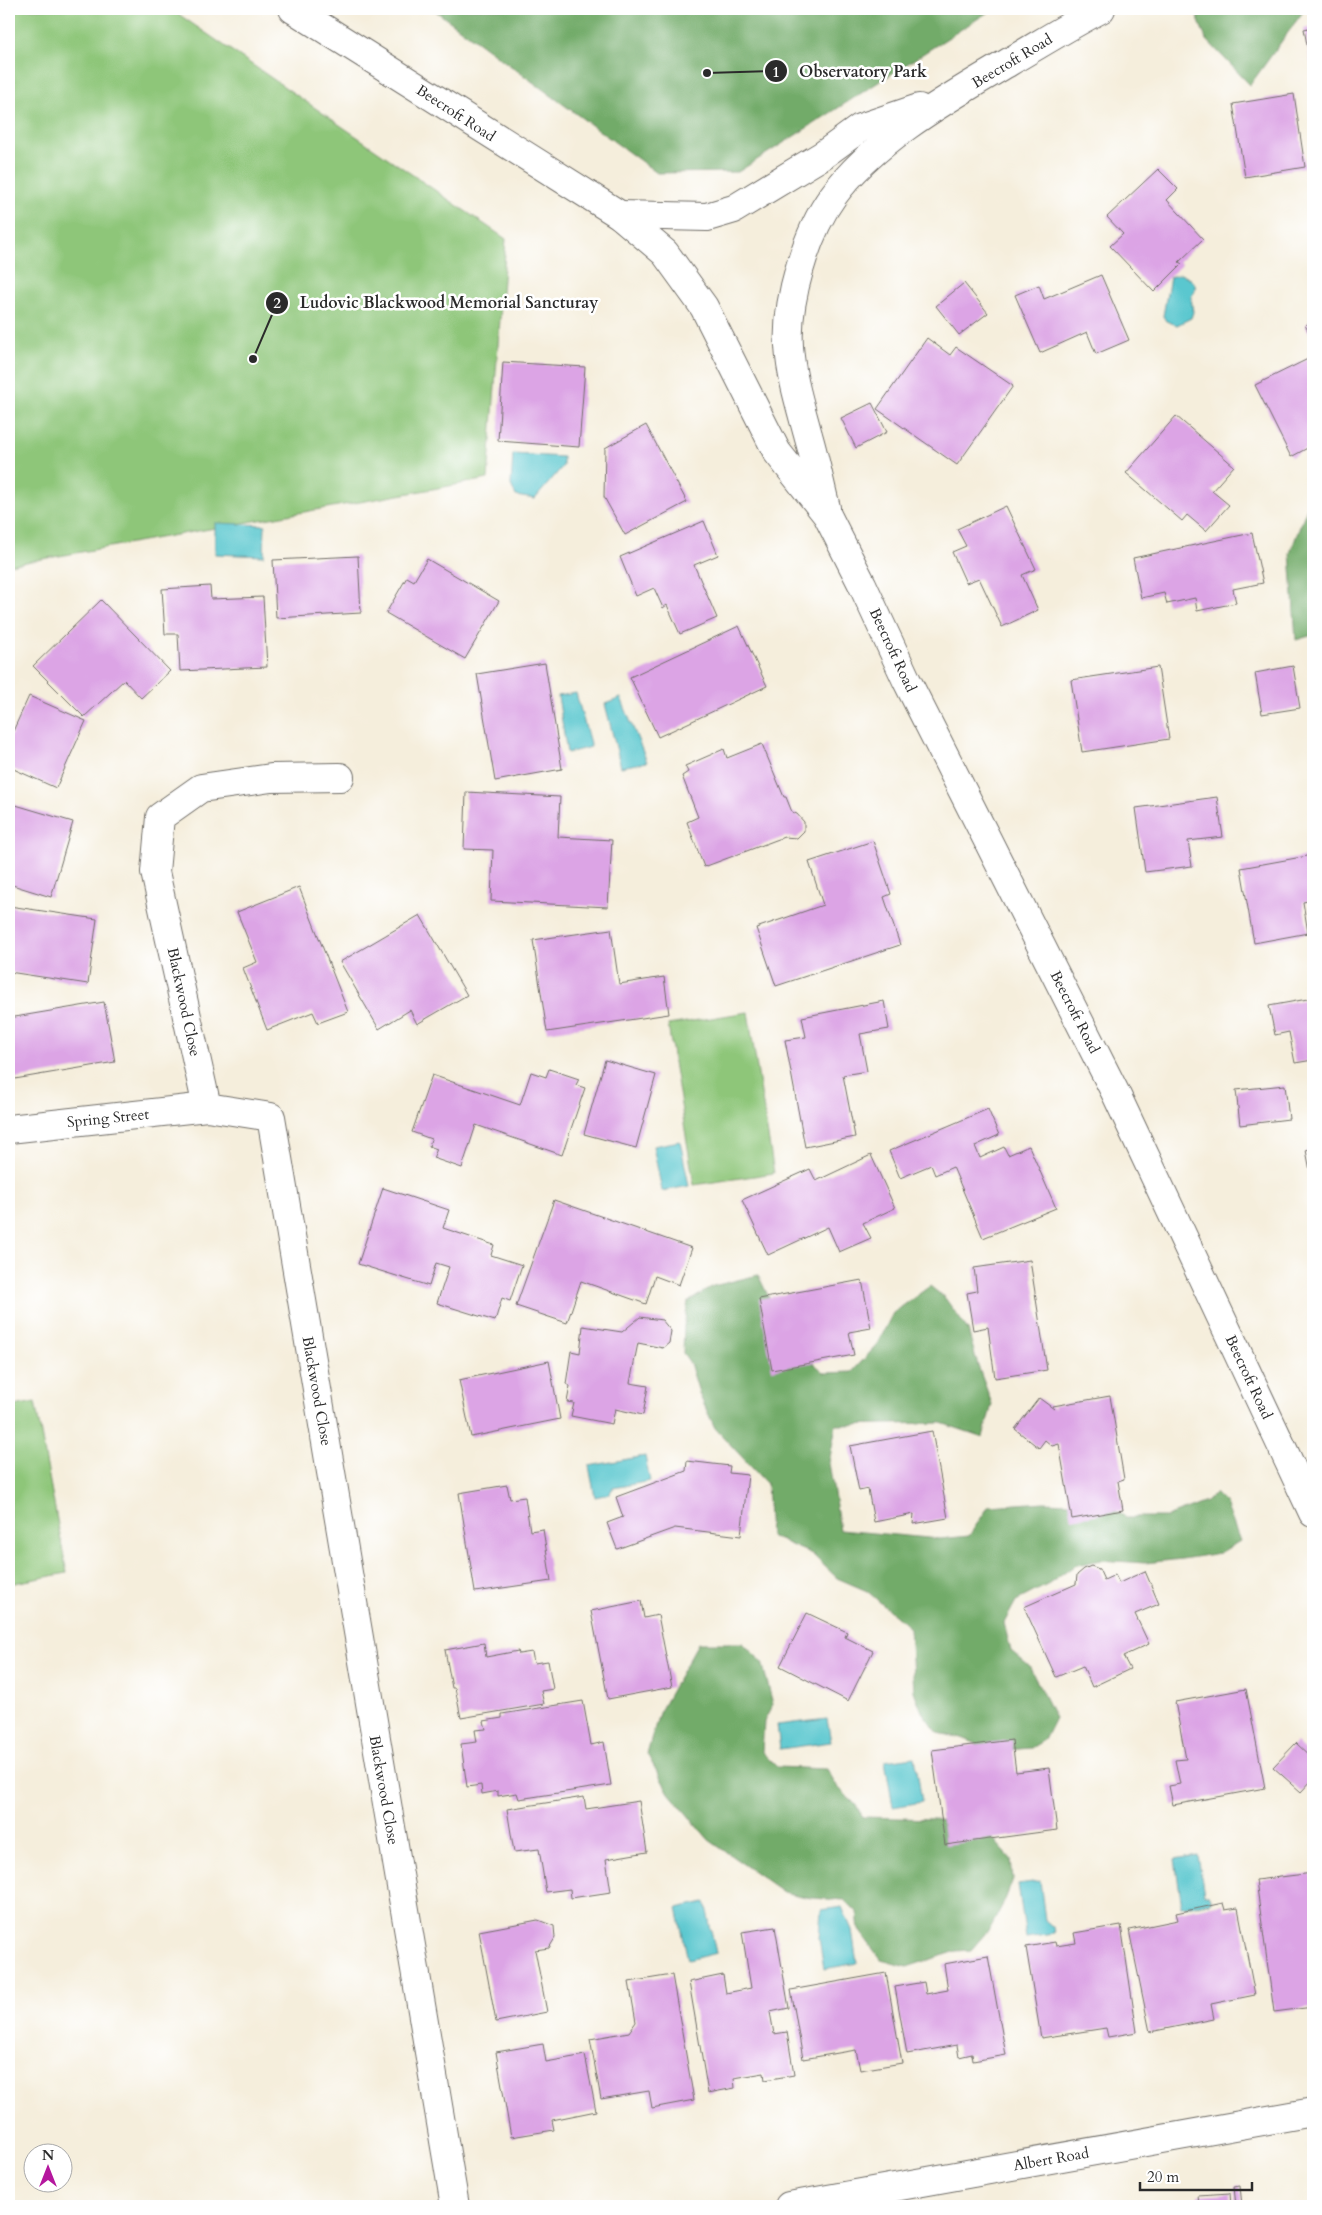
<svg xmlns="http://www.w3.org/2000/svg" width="1322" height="2215" viewBox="0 0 1322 2215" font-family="Cardo,serif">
	<rect width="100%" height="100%" fill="#fff"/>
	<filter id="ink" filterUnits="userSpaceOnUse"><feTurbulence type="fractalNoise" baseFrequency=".02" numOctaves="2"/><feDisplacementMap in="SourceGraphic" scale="10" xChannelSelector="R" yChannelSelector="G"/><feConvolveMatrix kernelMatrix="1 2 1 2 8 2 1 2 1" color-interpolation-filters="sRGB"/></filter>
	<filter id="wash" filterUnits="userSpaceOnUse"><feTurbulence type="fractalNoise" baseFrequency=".0096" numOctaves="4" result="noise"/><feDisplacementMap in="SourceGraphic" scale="20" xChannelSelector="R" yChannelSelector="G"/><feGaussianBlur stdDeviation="1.12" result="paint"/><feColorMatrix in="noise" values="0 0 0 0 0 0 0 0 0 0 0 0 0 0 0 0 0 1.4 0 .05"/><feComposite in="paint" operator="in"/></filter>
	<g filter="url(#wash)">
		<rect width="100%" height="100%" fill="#f5eedc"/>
		<!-- green -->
		<g fill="#8ec679" stroke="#5c7852">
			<polygon points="9,9 171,9 506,239 488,479 9,565"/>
			<polygon points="748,1012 774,1173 694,1185 668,1025"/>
			<polygon points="35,1402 67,1573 9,1584 9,1407"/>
		</g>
		<!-- forest -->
		<g fill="#72ab69" stroke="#4e6b4a">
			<polygon points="433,9 993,9 738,172 657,173"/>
			<polygon points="1198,9 1305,9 1250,85 1206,39 1195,11"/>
			<polygon points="1313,496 1313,635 1296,640 1290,553 1311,497"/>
			<polygon points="758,1275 778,1316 803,1354 825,1373 852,1372 876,1346 893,1313 930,1286 945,1298 968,1330 978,1366 992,1404 983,1437 941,1423 836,1425 829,1463 840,1530 940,1539 969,1536 989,1506 1044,1502 1101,1504 1126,1517 1167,1517 1206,1502 1215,1493 1226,1504 1240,1541 1220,1553 1182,1559 1145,1563 1100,1560 1074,1566 1049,1584 1016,1601 1004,1623 1011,1651 1029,1666 1055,1718 1044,1740 1031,1748 1006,1750 990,1749 962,1738 938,1733 922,1712 914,1691 910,1628 867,1591 837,1578 812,1554 770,1536 767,1484 715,1428 700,1396 690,1363 683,1353 684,1326 688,1302 713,1286"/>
			<polygon points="698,1643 743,1643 762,1662 773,1704 764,1722 762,1752 777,1767 827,1769 837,1786 855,1804 863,1817 934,1819 984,1829 1011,1859 1013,1879 1005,1900 991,1927 971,1950 956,1951 907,1967 881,1960 859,1930 857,1912 845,1900 811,1898 783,1892 709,1840 669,1793 647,1754 659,1713"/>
		</g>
		<!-- water -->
		<g fill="#5ac7cf" stroke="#42797d">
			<path d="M1180,274C1192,278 1201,284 1191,297L1193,312L1191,318L1177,325L1166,321L1163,316L1170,277Z"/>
			<polygon points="513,454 563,457 563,466 535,499 516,496 511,485"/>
			<polygon points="215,523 265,525 264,556 215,554"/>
			<polygon points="576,693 591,747 567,753 558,696"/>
			<polygon points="621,698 647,762 621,767 605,704"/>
			<polygon points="680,1141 689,1186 662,1191 653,1146"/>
			<polygon points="645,1456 650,1481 613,1488 609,1494 595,1497 589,1466"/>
			<polygon points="827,1719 831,1742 780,1749 777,1725"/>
			<polygon points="915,1757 922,1802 893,1807 885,1761"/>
			<polygon points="1198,1855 1204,1895 1208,1895 1211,1900 1210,1903 1182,1907 1175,1859"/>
			<polygon points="1040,1881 1045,1920 1053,1927 1054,1934 1026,1938 1018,1884"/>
			<polygon points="705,1902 716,1953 688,1960 677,1908"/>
			<polygon points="842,1907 852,1930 857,1963 824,1969 819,1938 821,1910"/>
		</g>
		<g id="blocks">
			<!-- building -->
			<g fill="#dca4e5">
				<polygon points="1313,27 1313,71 1312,71 1304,29"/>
				<polygon points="1294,94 1305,167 1245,177 1233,104"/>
				<polygon points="1158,169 1178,189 1167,200 1203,239 1179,262 1182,264 1154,292 1110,246 1123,234 1107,217"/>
				<polygon points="1101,275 1129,340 1096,354 1087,332 1040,353 1015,295 1039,285 1044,299"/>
				<polygon points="964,283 988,313 959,335 936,306"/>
				<polygon points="1313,320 1313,340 1305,325"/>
				<polygon points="927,338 950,355 956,347 1013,386 957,465 877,409"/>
				<polygon points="1312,357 1313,360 1313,445 1291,457 1255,385"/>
				<polygon points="503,362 585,367 579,447 498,441"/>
				<polygon points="872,403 887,432 856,448 841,418"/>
				<polygon points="1176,416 1234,466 1212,491 1229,505 1206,531 1187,515 1182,521 1126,473"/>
				<polygon points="646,425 687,502 625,535 604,497 605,448"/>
				<polygon points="1006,506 1036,569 1022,575 1038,610 1002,627 979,578 966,583 952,552 966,546 957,529"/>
				<polygon points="704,521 718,555 694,565 717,618 680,634 667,605 663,608 654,588 636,596 620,557"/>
				<polygon points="1252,533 1263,583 1233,589 1236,603 1197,611 1195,598 1167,604 1164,593 1141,598 1133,558"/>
				<polygon points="358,556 361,613 276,618 273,560"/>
				<polygon points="427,559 499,601 465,659 386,613 407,577 414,581"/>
				<polygon points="210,586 211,599 263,597 267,667 180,671 178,634 165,634 162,589"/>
				<polygon points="101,600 170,671 141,698 124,680 84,717 33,666"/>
				<polygon points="739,626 767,686 658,737 630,677"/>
				<polygon points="545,663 562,769 495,781 477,674"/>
				<polygon points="1293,666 1300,708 1262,714 1255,673"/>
				<polygon points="1158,667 1169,739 1082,752 1071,680"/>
				<polygon points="29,696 86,721 56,788 9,767 9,740"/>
				<polygon points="762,744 784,797 786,797 792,812 797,814 804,822 804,831 797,838 784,837 704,867 687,822 698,817 682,776 688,772 685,766 724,749 727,758"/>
				<polygon points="466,792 560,797 558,837 612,840 608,907 491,901 493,850 464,849"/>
				<polygon points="1217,797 1223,837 1188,841 1192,866 1145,872 1136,808"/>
				<polygon points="9,803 73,822 51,897 9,884"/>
				<polygon points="873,841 891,894 884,897 900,945 776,986 756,928 823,905 809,862"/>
				<polygon points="1313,855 1313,900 1303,902 1308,933 1254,943 1241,868"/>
				<polygon points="299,887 348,1012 318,1023 313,1012 267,1030 243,968 257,962 237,912"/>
				<polygon points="9,906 97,919 88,984 9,972"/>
				<polygon points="420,915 467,995 417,1024 410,1010 379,1029 340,962"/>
				<polygon points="611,929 619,984 664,977 669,1014 547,1032 533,940"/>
				<polygon points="1313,998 1313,1060 1295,1063 1289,1032 1275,1035 1269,1006"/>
				<polygon points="884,1001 889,1029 860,1034 867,1071 843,1075 855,1137 805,1147 785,1040 806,1037 802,1017"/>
				<polygon points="104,1002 115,1062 9,1080 9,1018"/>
				<polygon points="605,1060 656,1075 636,1148 584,1134"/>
				<polygon points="549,1069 579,1079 576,1085 585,1088 562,1155 476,1125 462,1168 433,1158 437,1149 429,1146 431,1139 412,1132 432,1075 520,1105 531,1072 546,1077"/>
				<polygon points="1285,1085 1289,1119 1240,1125 1236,1090"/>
				<polygon points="988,1109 999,1135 975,1146 980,1158 1004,1147 1008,1155 1029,1146 1056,1208 983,1238 953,1167 935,1175 931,1165 900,1178 889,1151"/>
				<polygon points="1313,1148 1313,1180 1312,1181 1306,1150"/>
				<polygon points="871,1155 895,1208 863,1223 871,1238 839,1252 828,1227 768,1255 742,1200 810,1169 816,1181"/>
				<polygon points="383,1188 449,1210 443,1228 494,1245 491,1255 522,1265 510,1301 502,1298 495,1321 437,1303 449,1267 436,1263 429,1286 358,1264"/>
				<polygon points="554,1200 692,1248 679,1285 655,1276 646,1304 581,1281 567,1323 516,1306"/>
				<polygon points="1030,1260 1047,1370 995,1378 988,1327 973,1330 967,1293 977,1291 974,1268"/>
				<polygon points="862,1280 871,1328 849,1332 854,1355 772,1370 759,1299"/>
				<polygon points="640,1317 662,1320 671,1331 669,1343 663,1348 638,1343 630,1383 648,1386 643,1415 615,1409 612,1424 571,1416 574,1403 567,1402 570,1386 566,1384 571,1351 580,1353 583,1326 622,1332"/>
				<polygon points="549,1361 560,1419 471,1437 459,1380"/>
				<polygon points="1110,1396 1124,1479 1118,1481 1123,1510 1072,1519 1059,1444 1052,1446 1045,1440 1039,1448 1015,1429 1039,1398 1054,1409 1053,1406"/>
				<polygon points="932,1431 948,1518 913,1524 914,1514 874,1522 868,1489 859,1491 850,1446"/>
				<polygon points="687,1461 730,1466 729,1473 748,1475 741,1536 675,1528 617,1549 607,1523 623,1517 616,1497 686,1471"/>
				<polygon points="507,1485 510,1499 525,1497 530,1531 543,1529 551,1581 475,1592 459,1493"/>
				<polygon points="1091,1566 1099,1569 1104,1580 1115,1575 1119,1583 1145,1571 1159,1604 1135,1614 1149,1644 1123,1656 1130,1669 1092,1687 1083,1666 1056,1677 1024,1607 1076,1584 1077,1575 1084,1569"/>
				<polygon points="641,1601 644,1618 658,1615 672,1687 608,1699 591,1611"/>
				<polygon points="807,1613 847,1632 845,1637 873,1651 848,1701 780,1666"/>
				<polygon points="484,1643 486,1657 518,1651 519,1654 532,1652 534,1663 548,1661 553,1689 541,1691 544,1704 461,1718 455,1688 452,1688 445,1650"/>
				<polygon points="1246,1689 1265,1788 1173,1805 1169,1786 1180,1784 1175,1760 1186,1759 1175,1702"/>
				<polygon points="583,1701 591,1745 604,1742 611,1785 519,1799 517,1793 498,1796 498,1791 482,1794 481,1785 467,1787 461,1744 477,1742 475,1730 486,1729 484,1721 502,1718 502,1714"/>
				<polygon points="1012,1740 1016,1772 1049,1768 1057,1830 945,1845 932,1750"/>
				<polygon points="1296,1743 1313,1759 1313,1779 1301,1792 1273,1767"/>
				<polygon points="584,1797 586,1809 639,1801 647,1852 606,1859 611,1892 571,1898 570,1889 546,1892 539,1849 514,1852 507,1809"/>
				<polygon points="1313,1873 1313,2007 1274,2012 1256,1880"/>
				<polygon points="1223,1903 1225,1910 1238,1908 1255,1995 1211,2004 1214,2019 1150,2032 1129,1930 1178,1920 1176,1913"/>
				<polygon points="538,1920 554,1926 555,1938 549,1948 535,1950 547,2012 496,2022 479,1931"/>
				<polygon points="1121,1925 1137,2032 1108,2037 1106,2028 1041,2038 1026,1947 1055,1942 1056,1946 1076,1943 1074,1933"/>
				<polygon points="775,1927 789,2008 770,2012 774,2034 787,2032 794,2075 765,2080 764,2073 734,2078 735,2088 708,2093 689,1982 723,1975 726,1993 751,1988 742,1932"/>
				<polygon points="988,1956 1006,2055 973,2061 972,2054 959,2057 957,2045 907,2054 895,1987 924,1982 926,1994 948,1990 944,1964"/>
				<polygon points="886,1973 902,2063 860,2070 856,2050 803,2059 791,1990"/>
				<polygon points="672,1975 694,2100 652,2108 649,2091 601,2099 590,2039 629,2032 636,2022 629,1982"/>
				<polygon points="543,2044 546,2062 585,2055 596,2111 552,2120 554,2130 511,2137 496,2052"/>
				<polygon points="1240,2186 1242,2206 1236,2206 1234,2187"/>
				<polygon points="1230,2193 1231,2206 1199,2206 1198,2195"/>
			</g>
		</g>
	</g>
	<g filter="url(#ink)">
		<use href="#blocks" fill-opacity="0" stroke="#726f69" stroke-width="1"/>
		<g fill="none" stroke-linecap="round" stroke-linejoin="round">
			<!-- street casing -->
			<g stroke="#726f69" stroke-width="30">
				<g id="street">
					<polyline points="340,777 271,778 201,788 160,817 155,872 207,1107 271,1117 455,2206"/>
					<polyline points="9,1129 207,1107"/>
					<polyline points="789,2206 1313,2112"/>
				</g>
			</g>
			<!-- primary casing -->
			<g stroke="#726f69" stroke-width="30">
				<g id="primary">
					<polyline points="293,9 620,215 665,253 704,307 777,452 827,515 862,584 907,681 1116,1094 1313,1513"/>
					<polyline points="620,215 707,217 734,209 823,155 860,128 919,108"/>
					<path d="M826,508C820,484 815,459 808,435C800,405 791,377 789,346C786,301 806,233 833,196C873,140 950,97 1009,62C1040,44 1070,25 1101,9"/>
				</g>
			</g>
			<!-- street -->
			<use href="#street" stroke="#fff" stroke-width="28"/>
			<!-- primary -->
			<use href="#primary" stroke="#fff" stroke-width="28"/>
		</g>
	</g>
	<g text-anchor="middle" stroke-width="5" stroke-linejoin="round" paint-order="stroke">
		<!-- street labels -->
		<g font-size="15" fill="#2b2b2b" stroke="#fff">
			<text transform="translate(1012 61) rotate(-31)" y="5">Beecroft Road</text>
			<text transform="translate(456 113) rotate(33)" y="5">Beecroft Road</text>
			<text transform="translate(893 650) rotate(65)" y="5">Beecroft Road</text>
			<text transform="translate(184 1002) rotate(78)" y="5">Blackwood Close</text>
			<text transform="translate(1075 1012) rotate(63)" y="5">Beecroft Road</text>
			<text transform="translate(108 1118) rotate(-6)" y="5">Spring Street</text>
			<text transform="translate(1249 1377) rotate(65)" y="5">Beecroft Road</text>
			<text transform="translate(317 1391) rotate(80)" y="5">Blackwood Close</text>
			<text transform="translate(384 1790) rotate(80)" y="5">Blackwood Close</text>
			<text transform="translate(1051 2159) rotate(-10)" y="5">Albert Road</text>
		</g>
	</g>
	<!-- callouts -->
	<path fill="none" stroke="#2b2b2b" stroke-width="2" d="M707 73L776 71M253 359L277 303"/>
	<g fill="#2b2b2b" stroke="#fff" stroke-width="2">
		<circle cx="707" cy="73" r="5"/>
		<circle cx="253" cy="359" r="5"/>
		<circle cx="776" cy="71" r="12"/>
		<circle cx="277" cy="303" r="12"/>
	</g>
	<g font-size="15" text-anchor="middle" font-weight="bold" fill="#fff">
		<text x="776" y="77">1</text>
		<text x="277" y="308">2</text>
	</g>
	<g font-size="16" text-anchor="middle" font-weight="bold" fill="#2b2b2b" stroke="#fff" stroke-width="5" stroke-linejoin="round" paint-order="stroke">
		<text x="863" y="77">Observatory Park</text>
		<text x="449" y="308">Ludovic Blackwood Memorial Sancturay</text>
	</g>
	<!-- margin -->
	<rect width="1322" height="2215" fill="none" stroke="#fff" stroke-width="30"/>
	<!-- north arrow -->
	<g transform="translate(48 2168)"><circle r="24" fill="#ffffff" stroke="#aaaaaa"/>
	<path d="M0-4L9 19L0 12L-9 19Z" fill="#b5179e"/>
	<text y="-8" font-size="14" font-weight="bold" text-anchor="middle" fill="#2b2b2b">N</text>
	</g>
	<!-- scale -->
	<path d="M1140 2182v8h112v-8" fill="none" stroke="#2b2b2b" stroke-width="2.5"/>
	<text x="1147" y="2182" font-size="15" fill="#2b2b2b" stroke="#ffffff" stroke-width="4" paint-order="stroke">20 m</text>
</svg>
